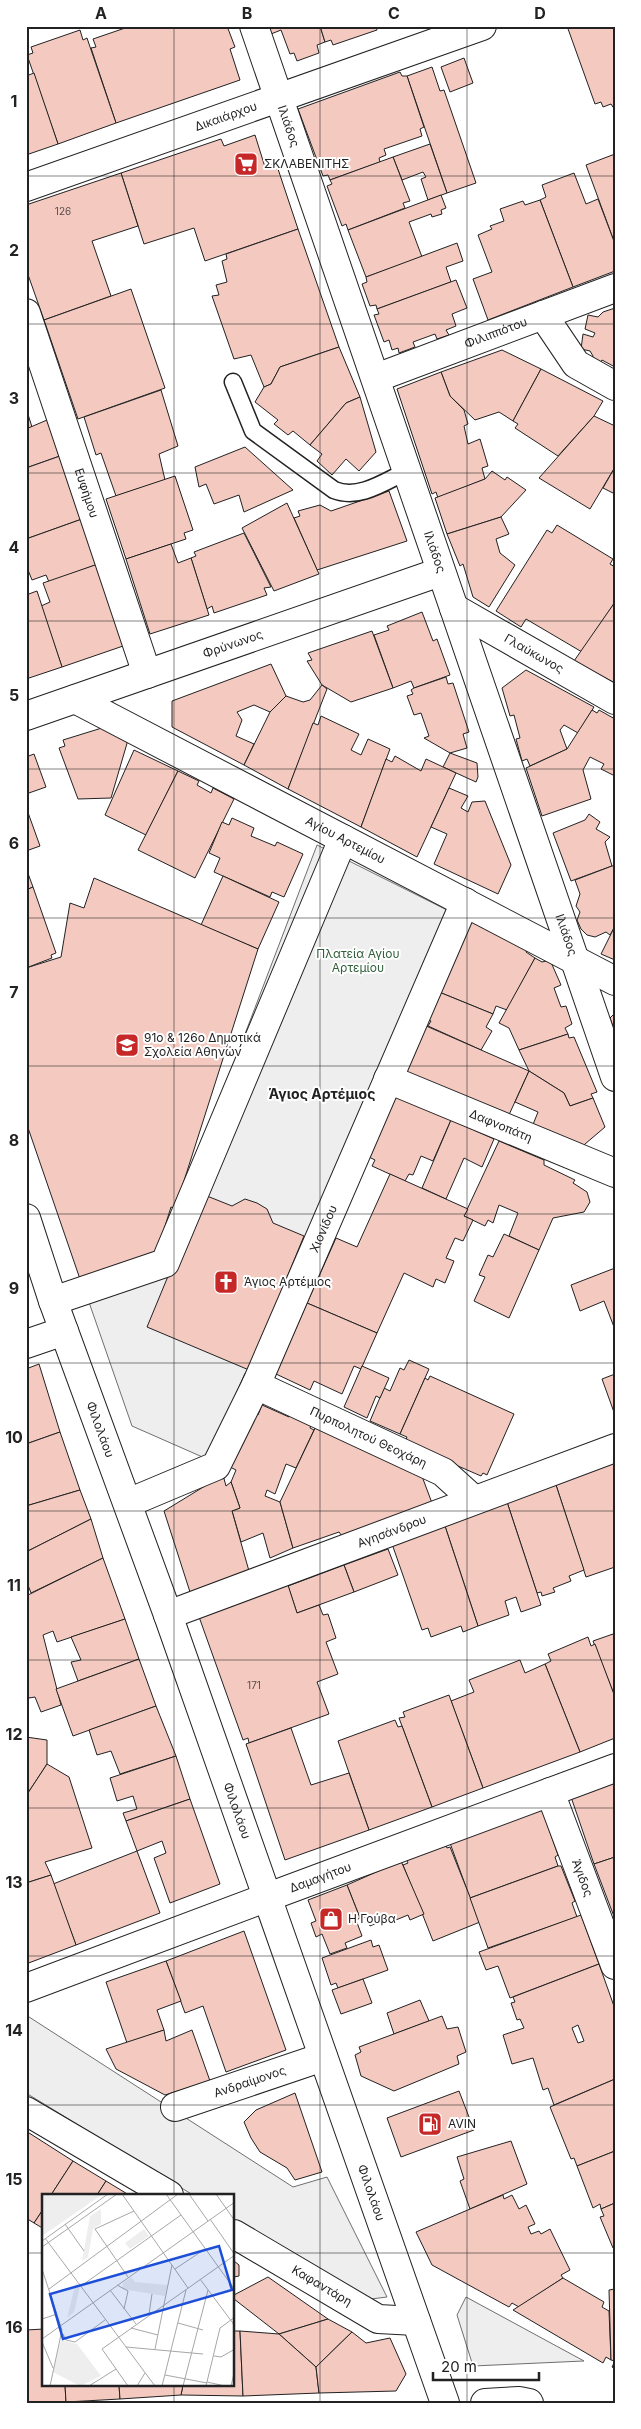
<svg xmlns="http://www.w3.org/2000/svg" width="641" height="2429" viewBox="0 0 641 2429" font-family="Inter,sans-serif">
	<rect width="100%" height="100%" fill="#fff"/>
	<!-- green -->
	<g fill="#eee" stroke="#6f6f6f">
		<polygon points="317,845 463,918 266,1380 245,1373 207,1459 132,1426 83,1285 160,1257"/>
		<polygon points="26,2015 293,2187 327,2177 387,2297 363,2300 234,2220 234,2195 193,2195 26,2093"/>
		<polygon points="466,2297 584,2361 473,2366 457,2315"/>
	</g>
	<!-- building -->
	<g fill="#f3c9c0" stroke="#222" fill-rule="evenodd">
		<polygon points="131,26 227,26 235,47 230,49 240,80 116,123 91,48 96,47 93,39"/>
		<polygon points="268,26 320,26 325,42 317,45 319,53 297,61 294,53 290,54 281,30 271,34"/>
		<polygon points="320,26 376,26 377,30 333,45 331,40 325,42"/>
		<polygon points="567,26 615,26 615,110 611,104 603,107 601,102 595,104"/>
		<polygon points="80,30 83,40 87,38 116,123 58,144 27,55 33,53 31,47"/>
		<polygon points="464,58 473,83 450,92 441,67"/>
		<polygon points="432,67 440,91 444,90 476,183 447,193 407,76"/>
		<polygon points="400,72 402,76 407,76 424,127 420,129 422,136 384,149 386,155 379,158 380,162 330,180 328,175 323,176 298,109"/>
		<polygon points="34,73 58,144 26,155 26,76"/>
		<polygon points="255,135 265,167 276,163 298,229 205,261 194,228 144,244 121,173 221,139 224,146"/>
		<polygon points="430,144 447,193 428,200 421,179 426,177 423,172 402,180 393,157"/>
		<polygon points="615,154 615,244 586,165"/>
		<polygon points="393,157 410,201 403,203 405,208 348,230 346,224 342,226 327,186 332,184 330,180"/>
		<polygon points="121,173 138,226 92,241 111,296 44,320 26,269 26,205"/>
		<polygon points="574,173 586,204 598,199 615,244 615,271 573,287 540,200 546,197 542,185"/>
		<polygon points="441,195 446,208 441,210 442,214 432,217 431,214 409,222 422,257 366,277 348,230"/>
		<polygon points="540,200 573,287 488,320 473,279 492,272 478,235 492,229 490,226 504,221 500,209 523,201 525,205"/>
		<polygon points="298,229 339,347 280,367 271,384 264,387 251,355 234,359 212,296 219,295 216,285 227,282 222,261 227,259 226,254"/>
		<polygon points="457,243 463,261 446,267 451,282 377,309 376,305 370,306 362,284 367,282 366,277"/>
		<polygon points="456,280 467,308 452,314 456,326 446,330 449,335 437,339 435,334 413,342 415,347 399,353 398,348 392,350 389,340 384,342 374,315 379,314 377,309"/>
		<polygon points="131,289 165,388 78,419 44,320"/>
		<polygon points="615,308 615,367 602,360 600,363 592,359 593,356 590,351 581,349 583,334 593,337 595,333 585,329 588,315 598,317 603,312"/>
		<polygon points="339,347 360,397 346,403 310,445 293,431 288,435 274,424 278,420 255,402 264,387 271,384 280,367"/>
		<polygon points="502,350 541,369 513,421 499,412 475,420 450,396 441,372"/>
		<polygon points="541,369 603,401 594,416 558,456 515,428 518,424 513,421"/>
		<polygon points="441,372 450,396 464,410 468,424 464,426 468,444 480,439 488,466 482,468 485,479 438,498 436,492 432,494 397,389"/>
		<polygon points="161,390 178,446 159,454 165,480 116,496 101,453 96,455 84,417"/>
		<polygon points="360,397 376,452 359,471 346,459 332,475 317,461 322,454 310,445 346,403"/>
		<polygon points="26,408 32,427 26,429"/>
		<polygon points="594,416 615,426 615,467 590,509 539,478"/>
		<polygon points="47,420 60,456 26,468 26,429"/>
		<polygon points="245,447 293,490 244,512 239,495 214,504 206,484 199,487 195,467"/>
		<polygon points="60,456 82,519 26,539 26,468"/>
		<polygon points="615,467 615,494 603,488"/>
		<polygon points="492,471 505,480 507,477 526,490 501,517 447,534 435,498 485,479"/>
		<polygon points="175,476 193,530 184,533 186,539 126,559 106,499"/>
		<polygon points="389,491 407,541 317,570 294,518 300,516 298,511 320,505 331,511"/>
		<polygon points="287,503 319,574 274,591 242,528"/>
		<polygon points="501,517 509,534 496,539 500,553 515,565 489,607 473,597 463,564 460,566 447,534"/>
		<polygon points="82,519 98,564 49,582 46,575 32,580 26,565 26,539"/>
		<polygon points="557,525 613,559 610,564 615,567 615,602 582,652 526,619 521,627 496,611 547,530 552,533"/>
		<polygon points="244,533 271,587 264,588 267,595 214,613 212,606 207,609 191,558 196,556 194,552"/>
		<polygon points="171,544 178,563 191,558 209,615 150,634 126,559"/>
		<polygon points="98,564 126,645 62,667 41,606 50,602 43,583"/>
		<polygon points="37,591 62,667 26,679 26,595"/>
		<polygon points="615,602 615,683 574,661"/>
		<polygon points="422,612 433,641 437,639 450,675 414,688 411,681 393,688 374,635 389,630 387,626"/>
		<polygon points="372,631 393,688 351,702 322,685 307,661 312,660 308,653"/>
		<polygon points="271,664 286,696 270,712 254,705 237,712 242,720 236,736 254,744 244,765 172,727 172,701"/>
		<polygon points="526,670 594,707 578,733 564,725 560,730 567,749 530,766 527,759 522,761 516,739 520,738 514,715 510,716 502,688"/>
		<polygon points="446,677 448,684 453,683 469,732 463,734 467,748 450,753 424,738 429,736 421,713 414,715 407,696 413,694 411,690 414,688"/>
		<polygon points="322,685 327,689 288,789 244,765 270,712 286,696 303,702 310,700"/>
		<polygon points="592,710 597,713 599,710 615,719 615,776 601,769 604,764 590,757 583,770 591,799 542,816 526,768 567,749"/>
		<polygon points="321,716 359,734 351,750 361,755 368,739 390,749 361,827 288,789 313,723 318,725"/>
		<polygon points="105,727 128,740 111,798 78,799 59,748 65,746 63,740"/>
		<polygon points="134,750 178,771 146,835 105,815"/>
		<polygon points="450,753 477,763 478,777 476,782 443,767"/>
		<polygon points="34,754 46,787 26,794 26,757"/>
		<polygon points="395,756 421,771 426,759 456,773 417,857 361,827 386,759 392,762"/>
		<polygon points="178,771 199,781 197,785 211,793 213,788 234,799 195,878 138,850"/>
		<polygon points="449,788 468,796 461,808 468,812 472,802 485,801 511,865 498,894 434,864 447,834 431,827"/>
		<polygon points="26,807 40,846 26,851"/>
		<polygon points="589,814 600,822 596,829 610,837 605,842 612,866 571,881 553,833 585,820"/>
		<polygon points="232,818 254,828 251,836 275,846 277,842 303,854 284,897 272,892 270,897 214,872 220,858 209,853 222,822 229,825"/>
		<polygon points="612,866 615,866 615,926 610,935 606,932 595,937 587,935 581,929 577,920 580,912 576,906 580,894 575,880"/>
		<polygon points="26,868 33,887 26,890"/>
		<polygon points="223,876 279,902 258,949 201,925"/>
		<polygon points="94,878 258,949 175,1209 171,1207 156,1255 81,1282 26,1122 26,968 61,957 70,903 84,908"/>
		<polygon points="33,887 56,953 51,955 52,958 26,968 26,890"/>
		<polygon points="472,918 528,947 526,952 535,958 507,1010 496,1006 493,1014 439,992"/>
		<polygon points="615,926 615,960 601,954"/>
		<polygon points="535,958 542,962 550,960 561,985 554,988 561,1007 566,1006 572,1024 565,1028 568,1034 519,1050 509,1028 499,1023"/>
		<polygon points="439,992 493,1014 486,1027 492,1031 481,1050 428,1026 431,1021 427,1019"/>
		<polygon points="615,1013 615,1032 610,1018"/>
		<polygon points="424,1025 529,1071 508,1117 404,1071"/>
		<polygon points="568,1034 569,1038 574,1037 597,1092 591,1094 593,1098 570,1106 564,1093 529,1071 519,1050"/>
		<polygon points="529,1071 564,1093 570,1106 593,1098 605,1127 578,1150 532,1127 538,1112 515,1102"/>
		<polygon points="394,1094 451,1120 433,1161 421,1156 413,1175 409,1174 405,1181 372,1166 375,1160 367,1156"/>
		<polygon points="451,1120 494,1139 482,1167 464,1158 446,1199 422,1188"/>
		<polygon points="499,1141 544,1160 544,1165 575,1180 573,1183 587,1192 590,1202 584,1212 553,1218 539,1250 509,1236 518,1213 499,1205 493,1223 488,1220 485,1226 464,1216"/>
		<polygon points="390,1174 468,1209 464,1216 473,1220 463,1241 455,1238 446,1258 454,1261 445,1283 436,1279 433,1287 404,1273 377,1333 307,1303 336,1238 357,1247"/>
		<polygon points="202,1194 232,1206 245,1199 257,1203 267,1209 273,1223 304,1236 249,1370 147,1327"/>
		<polygon points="504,1234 539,1250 509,1318 474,1301 485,1277 479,1275 488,1255 493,1257"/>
		<polygon points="615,1268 615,1326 614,1327 604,1301 580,1311 571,1285"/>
		<polygon points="307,1303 377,1333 361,1369 354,1366 342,1394 314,1381 310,1390 276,1374"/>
		<polygon points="409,1360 429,1369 400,1434 370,1421 384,1388 390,1391 400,1368 404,1370"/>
		<polygon points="39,1364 60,1432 26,1444 26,1369"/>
		<polygon points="362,1366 389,1378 380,1398 376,1396 367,1418 344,1407"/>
		<polygon points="615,1374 615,1415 602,1379"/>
		<polygon points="430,1376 514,1414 487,1475 483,1473 481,1476 405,1443 407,1437 400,1434 425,1378 428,1380"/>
		<polygon points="262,1405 289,1417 290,1411 312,1421 310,1428 314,1430 296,1468 286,1464 275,1494 267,1490 265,1496 280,1502 293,1548 270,1558 263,1533 241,1542 232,1511 240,1508 231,1482 236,1470 230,1467 252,1412 258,1415"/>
		<polygon points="318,1422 420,1471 432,1503 342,1536 339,1532 293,1548 280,1502"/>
		<polygon points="60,1432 80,1490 26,1506 26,1444"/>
		<polygon points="615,1462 615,1567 586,1577 556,1485"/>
		<polygon points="223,1475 226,1486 231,1482 240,1508 232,1511 249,1571 190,1592 164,1511"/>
		<polygon points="556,1485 584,1570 569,1576 571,1581 553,1588 555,1592 542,1596 541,1592 537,1593 507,1502"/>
		<polygon points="80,1490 91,1519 26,1552 26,1506"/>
		<polygon points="507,1502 541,1605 521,1612 516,1597 505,1601 509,1615 478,1626 444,1523"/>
		<polygon points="91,1519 103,1558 31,1593 26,1580 26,1552"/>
		<polygon points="444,1523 478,1626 463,1632 461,1626 431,1637 428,1628 422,1630 391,1541"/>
		<polygon points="388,1549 398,1575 354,1592 344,1565"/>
		<polygon points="103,1558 125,1619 57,1642 53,1631 43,1635 61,1705 41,1712 35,1697 29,1698 26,1691 26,1596"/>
		<polygon points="344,1565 354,1592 297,1613 288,1586"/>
		<polygon points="287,1582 297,1613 319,1605 323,1615 328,1614 336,1638 326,1642 338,1674 317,1682 329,1714 249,1743 248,1738 243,1740 198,1614"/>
		<polygon points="125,1619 139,1659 78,1681 71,1662 81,1660 71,1637"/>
		<polygon points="613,1634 615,1638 615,1697 593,1641"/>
		<polygon points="588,1637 591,1646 595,1644 615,1697 615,1738 580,1752 545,1664 551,1661 548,1654"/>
		<polygon points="139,1659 156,1706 73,1736 56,1689"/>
		<polygon points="520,1660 525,1673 545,1664 580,1752 483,1788 451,1701 474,1692 469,1680"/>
		<polygon points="449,1695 483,1788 432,1807 399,1718 405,1717 403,1712"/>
		<polygon points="156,1706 176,1756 120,1774 111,1751 97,1755 89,1730"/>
		<polygon points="395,1720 398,1727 402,1726 432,1807 369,1830 338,1741"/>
		<polygon points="291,1728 311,1785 349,1773 369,1830 285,1860 246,1744"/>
		<polygon points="26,1737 47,1740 47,1764 26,1796"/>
		<polygon points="176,1756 190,1799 126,1821 123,1813 137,1809 133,1796 117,1801 110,1778"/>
		<polygon points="47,1764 69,1777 92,1848 45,1862 51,1875 26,1883 26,1796"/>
		<polygon points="615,1781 615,1857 594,1864 571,1797"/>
		<polygon points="190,1799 220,1884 170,1903 154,1858 166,1853 162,1841 137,1851 126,1821"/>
		<polygon points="542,1809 558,1855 555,1857 558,1866 470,1898 450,1843"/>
		<polygon points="445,1844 447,1848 450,1847 480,1922 433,1941 403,1865 408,1863 406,1859"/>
		<polygon points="137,1851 160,1913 76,1945 53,1884"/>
		<polygon points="615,1857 615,1919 594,1864"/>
		<polygon points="401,1861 424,1914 410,1920 408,1915 391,1922 390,1917 370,1926 366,1917 360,1918 347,1885"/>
		<polygon points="558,1866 561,1866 575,1901 572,1903 577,1917 488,1948 470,1898"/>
		<polygon points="51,1875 76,1945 26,1964 26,1883"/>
		<polygon points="347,1885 360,1918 356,1920 362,1936 345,1943 347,1948 330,1954 322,1934 316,1937 311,1923 316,1921 308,1900"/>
		<polygon points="581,1915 599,1964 510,1998 498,1966 486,1970 479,1952"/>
		<polygon points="244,1931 286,2050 226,2072 203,2006 185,2013 166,1961"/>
		<polygon points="371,1940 373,1947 379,1945 388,1970 338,1988 336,1983 331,1985 322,1958"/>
		<polygon points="166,1961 181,2001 157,2010 164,2030 127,2043 106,1982"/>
		<path d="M599,1964L615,2009V2079L554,2105L548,2088L543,2090L533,2058L512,2064L503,2035L524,2028L520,2019L517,2020L511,2003L515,2002L513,1997ZM578,2025L584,2041L578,2043L572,2028Z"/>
		<polygon points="363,1979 372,2003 341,2014 332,1990"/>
		<polygon points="420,2000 429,2021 394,2034 387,2013"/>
		<polygon points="442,2016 447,2029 458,2027 466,2052 457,2056 459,2064 394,2091 361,2076 355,2055 361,2052 359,2047"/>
		<polygon points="164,2030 166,2041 192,2030 210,2081 165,2095 116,2069 106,2049"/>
		<polygon points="615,2079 615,2151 577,2166 574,2158 571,2159 550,2107"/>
		<polygon points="459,2091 474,2130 401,2157 387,2118"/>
		<polygon points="295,2093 322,2172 295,2180 287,2168 260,2152 251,2138 244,2122 256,2110"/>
		<polygon points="26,2131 73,2161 51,2195 44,2195 44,2208 34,2223 26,2218"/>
		<polygon points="511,2141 527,2184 470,2209 460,2181 464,2179 457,2157"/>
		<polygon points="615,2151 615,2203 601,2209 600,2204 593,2208 577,2166"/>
		<polygon points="73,2161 106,2181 97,2195 51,2195"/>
		<polygon points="106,2181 129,2195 97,2195"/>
		<polygon points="503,2195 504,2199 512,2195 519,2209 526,2205 535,2224 528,2227 531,2234 539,2231 541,2234 550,2229 570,2270 561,2275 563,2278 519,2307 512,2303 509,2307 432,2265 416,2232"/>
		<polygon points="615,2203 615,2247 613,2248 600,2217 604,2216 601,2209"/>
		<polygon points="44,2208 44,2229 34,2223"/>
		<polygon points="234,2261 239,2265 239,2276 234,2277"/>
		<polygon points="268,2277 328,2319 279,2334 234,2299 234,2295"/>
		<polygon points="563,2278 604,2302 602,2307 609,2311 611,2360 606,2357 603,2363 513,2310"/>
		<polygon points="615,2289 615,2369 612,2367 615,2361 611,2360 609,2290"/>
		<polygon points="328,2319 352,2332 316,2367 279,2334"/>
		<polygon points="44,2329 44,2385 65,2385 66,2402 26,2403 26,2330"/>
		<polygon points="234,2331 240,2331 243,2396 181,2395 183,2385 234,2385"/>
		<polygon points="240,2331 279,2334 316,2367 319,2393 243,2396"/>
		<polygon points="352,2332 366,2343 390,2338 406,2374 396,2391 319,2393 316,2367"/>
		<polygon points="65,2385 119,2385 120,2399 66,2402"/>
		<polygon points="119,2385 183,2385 181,2395 120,2399"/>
	</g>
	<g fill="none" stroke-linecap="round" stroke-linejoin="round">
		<!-- lane casing -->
		<g stroke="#222" stroke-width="19">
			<path id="lane" d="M233,382L253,431L334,490C359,500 384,482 407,471"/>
		</g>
		<!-- street casing -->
		<g stroke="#222" stroke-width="30">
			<g id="street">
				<path id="s1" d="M254,26L615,1077"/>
				<path id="s2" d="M26,187L482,26"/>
				<path id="s3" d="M26,313L147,674"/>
				<polyline points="543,315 576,364 615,386"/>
				<path id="s4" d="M376,378L615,288"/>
				<path id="s5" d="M454,608L615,700"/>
				<path id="s6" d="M75,699L615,981"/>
				<path id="s7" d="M26,716L440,572"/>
				<path id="s8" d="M388,1079L615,1173"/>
				<polyline points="53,1301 165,1263 343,839"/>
				<polyline points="26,1344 64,1331"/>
				<path id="s9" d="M256,1385L443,1472L474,1500"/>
				<path id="s10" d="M128,1503L216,1466L256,1385L465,902"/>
				<path id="s11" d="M168,1615L615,1448"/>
				<path id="s12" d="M550,1792L615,1965"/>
				<path id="s13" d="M268,1897L615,1768"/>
				<path id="s14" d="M175,2107L323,2057"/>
				<polyline points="26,2111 169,2195"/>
				<path id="s15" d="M234,2234L378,2319L416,2321"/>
				<polyline points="485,2403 519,2401 529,2403"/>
			</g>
		</g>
		<!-- secondary casing -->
		<g stroke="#222" stroke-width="30">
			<g id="secondary">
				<path id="s16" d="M26,1218L53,1301L168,1615L445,2403"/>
				<polyline points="26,1988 268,1897"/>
			</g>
		</g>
		<!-- lane -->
		<use href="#lane" stroke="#fff" stroke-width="16"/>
		<!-- street -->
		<use href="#street" stroke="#fff" stroke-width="28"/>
		<!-- secondary -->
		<use href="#secondary" stroke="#fff" stroke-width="28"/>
	</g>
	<!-- grid -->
	<path fill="none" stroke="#222" stroke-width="1" stroke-opacity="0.55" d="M174,26V2195M320,26V2403M467,26V2403M26,176H615M26,324H615M26,473H615M26,621H615M26,769H615M26,918H615M26,1066H615M26,1214H615M26,1363H615M26,1511H615M26,1660H615M26,1808H615M26,1956H615M26,2105H615M26,2253H44M234,2253H615M174,2385V2403"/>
	<!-- icons -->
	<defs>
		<g id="supermarket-square" transform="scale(1.25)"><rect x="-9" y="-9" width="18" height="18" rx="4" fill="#c62828" stroke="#fff"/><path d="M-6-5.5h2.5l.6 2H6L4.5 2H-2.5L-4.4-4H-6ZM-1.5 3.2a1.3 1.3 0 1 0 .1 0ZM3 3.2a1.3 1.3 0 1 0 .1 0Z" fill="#fff"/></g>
		<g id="school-square" transform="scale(1.25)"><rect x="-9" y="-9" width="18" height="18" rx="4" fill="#c62828" stroke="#fff"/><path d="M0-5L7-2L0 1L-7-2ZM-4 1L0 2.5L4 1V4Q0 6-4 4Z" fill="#fff"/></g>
		<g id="church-square" transform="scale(1.25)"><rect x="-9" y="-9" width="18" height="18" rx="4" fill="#c62828" stroke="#fff"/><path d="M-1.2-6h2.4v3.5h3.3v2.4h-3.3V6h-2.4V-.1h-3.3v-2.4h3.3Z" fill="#fff"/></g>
		<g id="shop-square" transform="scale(1.25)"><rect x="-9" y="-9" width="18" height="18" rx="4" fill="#c62828" stroke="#fff"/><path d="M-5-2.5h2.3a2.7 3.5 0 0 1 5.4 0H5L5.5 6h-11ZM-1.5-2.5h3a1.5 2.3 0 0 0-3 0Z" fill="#fff"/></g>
		<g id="fuel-square" transform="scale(1.25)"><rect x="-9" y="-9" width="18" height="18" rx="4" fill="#c62828" stroke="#fff"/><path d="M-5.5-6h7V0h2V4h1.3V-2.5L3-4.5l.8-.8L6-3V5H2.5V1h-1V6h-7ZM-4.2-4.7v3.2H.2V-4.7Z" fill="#fff"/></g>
	</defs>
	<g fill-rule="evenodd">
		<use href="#supermarket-square" x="246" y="164"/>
		<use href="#school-square" x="127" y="1045"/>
		<use href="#church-square" x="226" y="1282"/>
		<use href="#shop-square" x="331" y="1919"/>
		<use href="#fuel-square" x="430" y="2124"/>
	</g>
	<g text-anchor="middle" stroke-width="4" stroke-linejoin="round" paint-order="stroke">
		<!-- number labels -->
		<g font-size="10" fill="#564c4a">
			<text x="63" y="215">126</text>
			<text x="254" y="1689">171</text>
		</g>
		<!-- street labels -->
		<g font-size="12" fill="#222" stroke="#fff">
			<text dy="4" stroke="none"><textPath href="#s2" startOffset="212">Δικαιάρχου</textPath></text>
			<text dy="4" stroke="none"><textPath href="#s1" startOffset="106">Ιλιάδος</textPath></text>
			<text dy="4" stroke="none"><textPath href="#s4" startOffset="128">Φιλιππότου</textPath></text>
			<text dy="4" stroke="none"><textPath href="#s3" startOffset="190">Ευφήμου</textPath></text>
			<text dy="4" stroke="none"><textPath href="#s1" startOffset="556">Ιλιάδος</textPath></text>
			<text dy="4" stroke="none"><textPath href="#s7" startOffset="219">Φρύνωνος</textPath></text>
			<text dy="4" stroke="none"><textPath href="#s5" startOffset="92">Γλαύκωνος</textPath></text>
			<text dy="4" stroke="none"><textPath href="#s6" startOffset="305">Αγίου Αρτεμίου</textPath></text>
			<text dy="4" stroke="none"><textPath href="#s1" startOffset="961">Ιλιάδος</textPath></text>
			<text dy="4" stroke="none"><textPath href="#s8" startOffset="122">Δαφνοπάτη</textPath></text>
			<text dy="4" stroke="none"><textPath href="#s10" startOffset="356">Χιονίδου</textPath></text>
			<text dy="4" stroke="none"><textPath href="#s16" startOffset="224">Φιλολάου</textPath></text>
			<text dy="4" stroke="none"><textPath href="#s9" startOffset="124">Πυρπολητού Θεοχάρη</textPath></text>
			<text dy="4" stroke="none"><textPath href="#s11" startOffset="239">Αγησάνδρου</textPath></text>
			<text dy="4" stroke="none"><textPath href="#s16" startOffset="629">Φιλολάου</textPath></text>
			<text dy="4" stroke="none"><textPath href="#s13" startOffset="56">Δαμαγήτου</textPath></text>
			<text dy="4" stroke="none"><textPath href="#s12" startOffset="92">Άγιδος</textPath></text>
			<text dy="4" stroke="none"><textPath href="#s14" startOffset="79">Ανδραίμονος</textPath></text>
			<text dy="4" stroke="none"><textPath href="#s16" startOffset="1034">Φιλολάου</textPath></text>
			<text dy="4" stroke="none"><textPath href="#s15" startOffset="102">Καφαντάρη</textPath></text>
		</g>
		<!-- poi labels -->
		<g font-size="12" fill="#222" stroke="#fff" text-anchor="start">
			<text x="264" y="168">ΣΚΛΑΒΕΝΙΤΗΣ</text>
			<text x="144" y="1042">91ο &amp; 126ο Δημοτικά<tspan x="144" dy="14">Σχολεία Αθηνών</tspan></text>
			<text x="244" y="1286">Άγιος Αρτέμιος</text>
			<text x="348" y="1923">Η Γούβα</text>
			<text x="448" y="2128">AVIN</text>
		</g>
		<!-- park labels -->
		<g font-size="12" fill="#2f5e38" stroke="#fff">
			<text x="358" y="958">Πλατεία Αγίου<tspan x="358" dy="14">Αρτεμίου</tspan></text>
		</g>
		<!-- neighbourhood labels -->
		<g font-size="14" font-weight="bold" fill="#222" stroke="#fff">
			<text x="322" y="1099">Άγιος Αρτέμιος</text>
		</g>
	</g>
	<!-- overview -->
	<g transform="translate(42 2194)">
		<rect width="192" height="192" fill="#fff"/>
		<path d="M0,0H61L0,42ZM59,15V30L51,35L46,63L40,67L48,22ZM102,35L107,42L88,55L83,49ZM89,83L93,88L125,91L123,102L80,95L81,89ZM34,88L38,93L32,118L25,124ZM19,146L35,150L59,182L38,192L11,178Z" fill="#eee"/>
		<path fill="none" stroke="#a7a7a7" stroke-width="1" d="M80,0L146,94M124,0L193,96M147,0L166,27M174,0L193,27M168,25L193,61M23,30L42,57M3,44L113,192M0,47L66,0M0,53L75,0M0,75L20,136L8,192M133,75L163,55M86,83L53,35L92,17M158,85L193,132M75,91L86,97L82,115M39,92L139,21M7,95L136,0M68,96L94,130M107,120L110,100M0,125L15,120M136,129L161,136M89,134L116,141M21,140L24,146L33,148L63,126M0,145L193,8M0,148L11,174M84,153L161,160M113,155L130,71M172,162L179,163L193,155M123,181L165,189M165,188L183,192M47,192L74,175M86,192L60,155L193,61M95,192L103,179M120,192L144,96M141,192L166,96M164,192L178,134L193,123M189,192L193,175"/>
		<path fill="#1d4ed8" fill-opacity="0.15" stroke="#1d4ed8" stroke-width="2.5" d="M177,52L190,96L21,145L8,100Z"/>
		<rect width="192" height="192" fill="none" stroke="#222" stroke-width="2.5"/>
	</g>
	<!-- border -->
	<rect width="641" height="2429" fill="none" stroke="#ffffff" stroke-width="55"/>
	<!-- scale -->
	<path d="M433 2372v8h106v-8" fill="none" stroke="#222222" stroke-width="2.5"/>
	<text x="441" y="2372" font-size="15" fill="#222222" stroke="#ffffff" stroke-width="4" paint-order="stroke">20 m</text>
	<rect x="28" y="28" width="586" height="2374" fill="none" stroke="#222" stroke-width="2"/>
	<g font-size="16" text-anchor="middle" font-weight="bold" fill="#222">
		<text x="101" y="19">A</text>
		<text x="247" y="19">B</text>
		<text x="394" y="19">C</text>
		<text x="540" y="19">D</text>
		<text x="14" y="107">1</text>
		<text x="14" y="256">2</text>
		<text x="14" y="404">3</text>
		<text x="14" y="553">4</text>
		<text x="14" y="701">5</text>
		<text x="14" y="849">6</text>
		<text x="14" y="998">7</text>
		<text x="14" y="1146">8</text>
		<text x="14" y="1294">9</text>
		<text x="14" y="1443">10</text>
		<text x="14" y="1591">11</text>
		<text x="14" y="1740">12</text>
		<text x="14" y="1888">13</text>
		<text x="14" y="2036">14</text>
		<text x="14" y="2185">15</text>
		<text x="14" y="2333">16</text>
	</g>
</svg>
